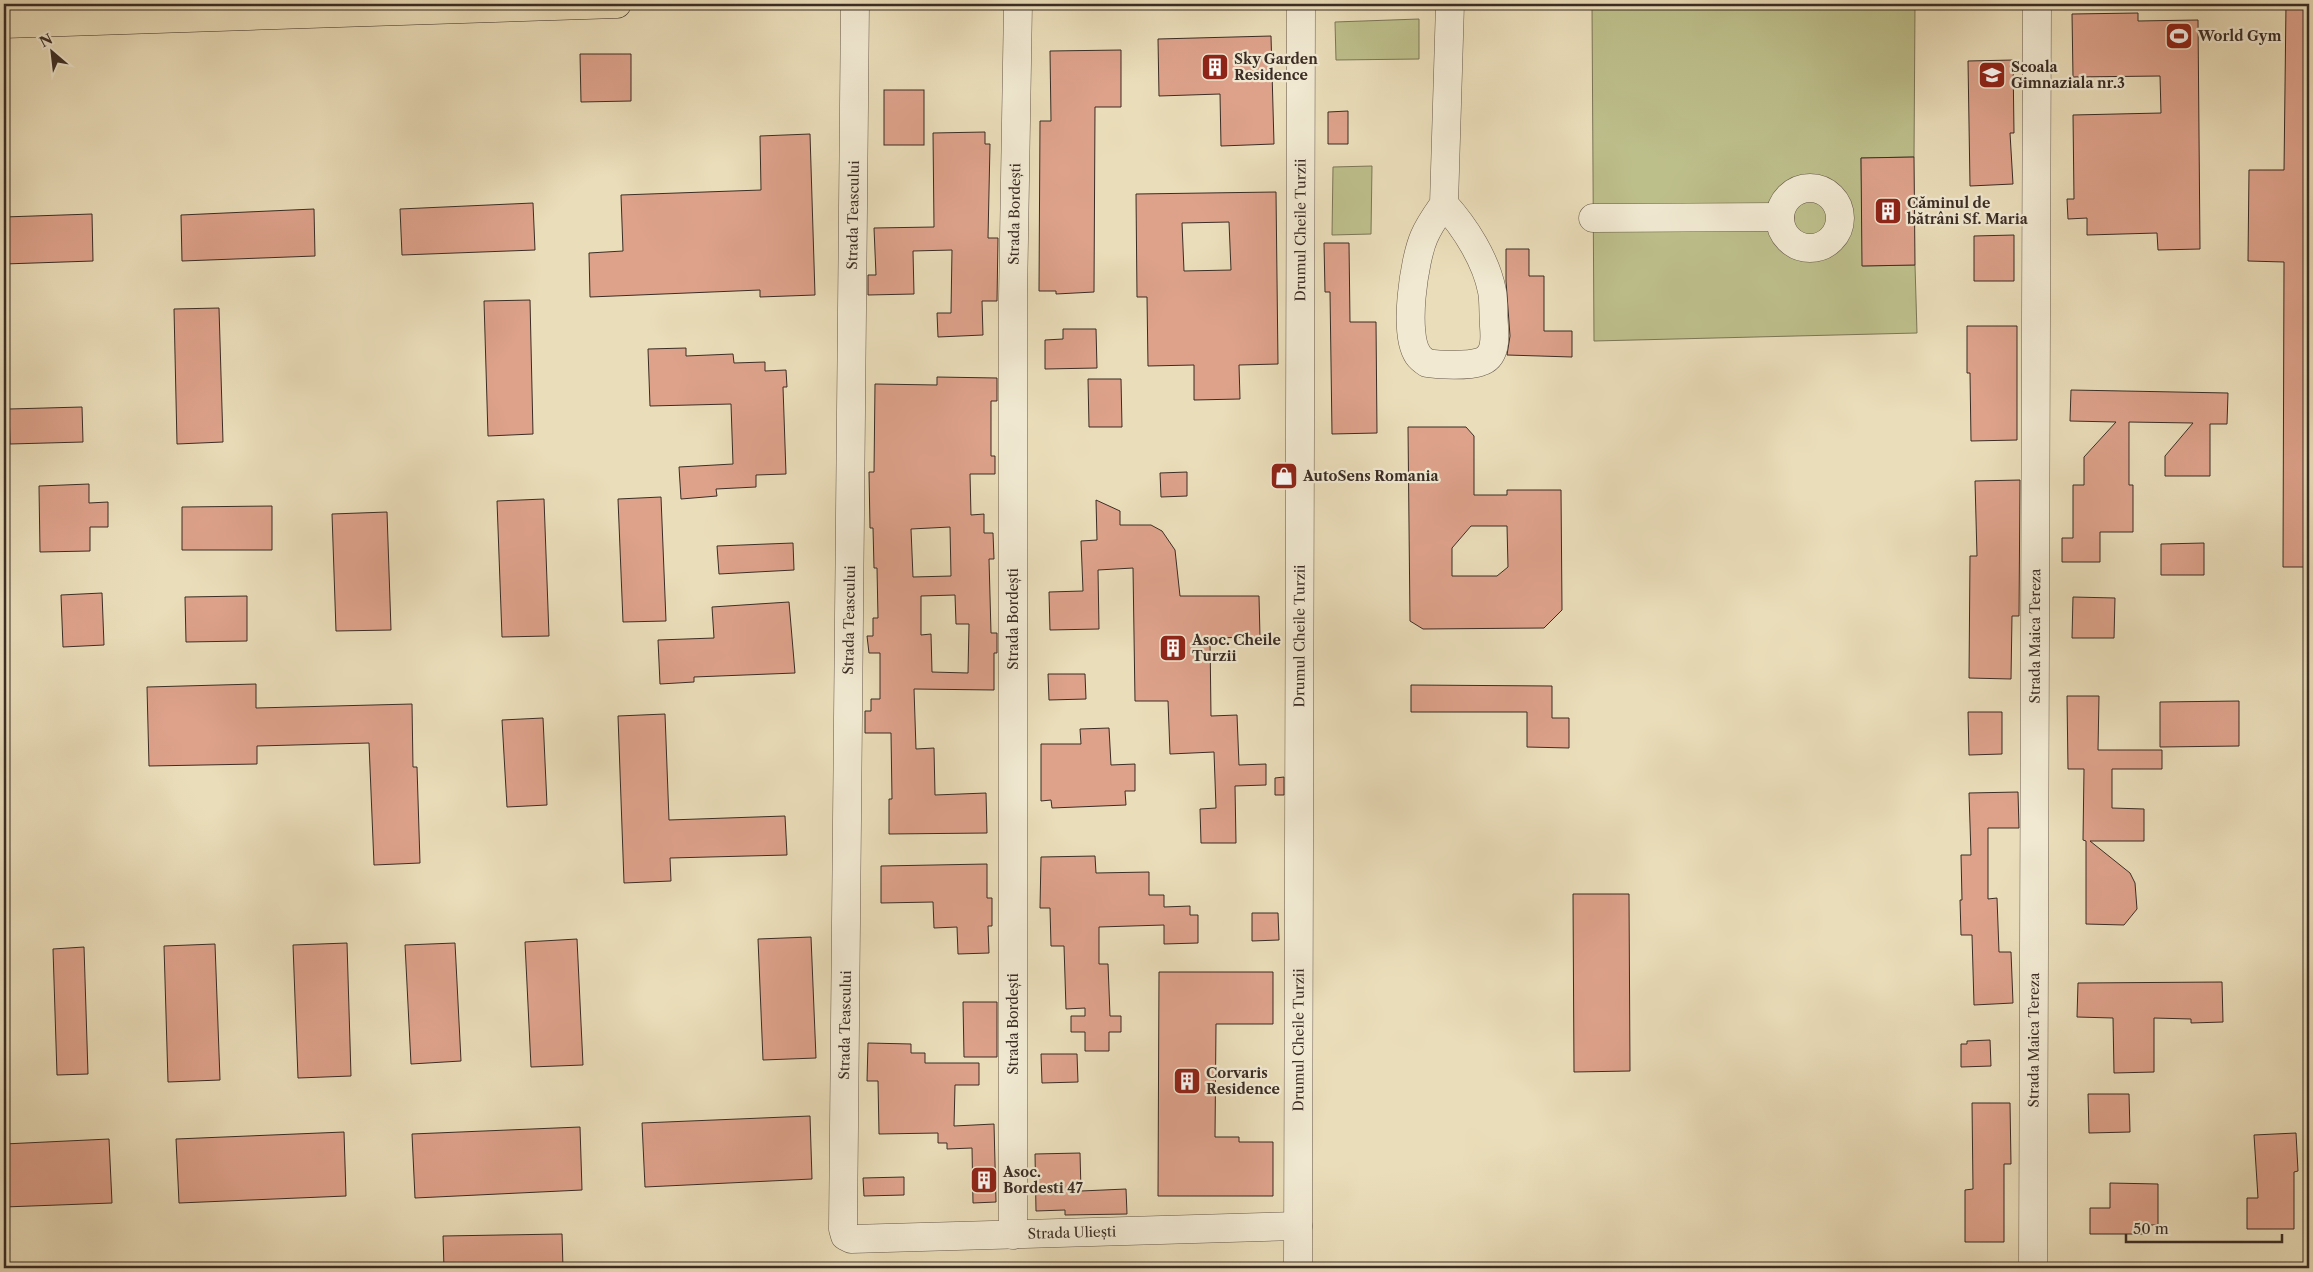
<svg xmlns="http://www.w3.org/2000/svg" width="2313" height="1272" viewBox="0 0 2313 1272" font-family="'Libre Caslon Text',serif">
	<rect width="100%" height="100%" fill="#eaddb9"/>
	<filter id="stains"><feTurbulence type="fractalNoise" baseFrequency=".004" numOctaves="4"/><feColorMatrix values="0 0 0 0 .2 0 0 0 0 .09 0 0 0 0 .02 0 0 0 .5 -.17"/></filter>
	<radialGradient id="worn" r=".72"><stop offset=".6" stop-color="#630" stop-opacity="0"/><stop offset="1" stop-color="#630" stop-opacity=".3"/></radialGradient>
	<!-- green -->
	<g fill="#bdbf8b" stroke="#7c7658">
		<polygon points="1915,4 1914,157 1861,158 1863,266 1915,265 1917,333 1594,341 1592,5"/>
		<polygon points="1419,19 1419,59 1336,60 1335,22"/>
		<polygon points="1372,166 1371,234 1332,235 1333,167"/>
	</g>
	<!-- building -->
	<g fill="#dea28b" stroke="#3b2d25" fill-rule="evenodd">
		<polygon points="2286,4 2309,4 2308,567 2283,567 2284,262 2248,261 2249,170 2284,170"/>
		<polygon points="2138,13 2138,21 2198,20 2200,249 2158,250 2157,233 2087,235 2087,218 2068,219 2067,199 2074,199 2073,115 2161,113 2160,76 2073,77 2072,14"/>
		<polygon points="1271,36 1274,144 1221,146 1220,94 1159,96 1158,39"/>
		<polygon points="1121,50 1121,107 1095,107 1094,292 1056,294 1056,291 1039,291 1040,121 1051,121 1050,51"/>
		<polygon points="580,54 631,54 631,101 581,102"/>
		<polygon points="2013,60 2014,133 2010,133 2013,184 1970,186 1968,61"/>
		<rect x="884" y="90" width="40" height="55"/>
		<polygon points="1348,111 1348,144 1328,144 1328,112"/>
		<polygon points="985,132 985,144 990,144 988,238 998,238 997,301 982,301 983,335 938,337 937,313 951,313 952,250 913,251 914,294 868,295 868,275 876,275 874,228 934,227 933,133"/>
		<polygon points="810,134 815,295 760,297 760,290 590,297 589,253 623,251 621,195 761,190 760,136"/>
		<polygon points="1914,157 1915,265 1862,266 1861,158"/>
		<path d="M1276,192L1278,364L1239,365L1240,399L1194,400V365L1148,366L1147,297H1137L1136,194ZM1229,222L1231,270L1184,271L1182,223Z"/>
		<polygon points="533,203 535,250 402,255 400,209"/>
		<polygon points="314,209 315,256 182,261 181,215"/>
		<polygon points="92,214 93,261 4,264 4,217"/>
		<polygon points="2014,235 2014,281 1974,281 1974,236"/>
		<polygon points="1324,243 1349,243 1350,322 1376,322 1377,433 1332,434 1330,292 1325,292"/>
		<polygon points="1506,249 1529,249 1529,276 1544,276 1544,331 1572,331 1572,357 1507,355 1510,336 1506,281"/>
		<polygon points="530,300 533,434 488,436 484,301"/>
		<polygon points="219,308 223,442 177,444 174,309"/>
		<polygon points="1967,326 2017,326 2017,440 1971,441 1970,373 1967,373"/>
		<polygon points="1063,329 1096,329 1097,368 1045,369 1045,340 1063,339"/>
		<polygon points="686,348 686,356 733,354 734,363 765,362 765,371 786,370 787,387 783,387 786,474 756,475 756,487 716,489 717,496 681,499 679,467 733,464 731,404 650,406 648,349"/>
		<path d="M937,377L997,378V401H991V456H995V474H970L971,515L984,514V533H993L994,559H989L991,633H997V653H994V690L914,689L916,749L934,748L935,795L986,793L987,833L889,834V799H892L891,733H865V711H871V699H880V653H869L867,636H873V618H878L877,568H874L873,528H870L869,472H874L875,384L937,385ZM950,527L951,576L913,577L911,529ZM955,595L956,624H969L968,673L932,672L931,634L921,635V596Z"/>
		<polygon points="1088,379 1121,379 1122,427 1089,427"/>
		<polygon points="2071,390 2228,393 2227,424 2210,424 2210,476 2165,476 2165,456 2193,423 2129,422 2129,485 2133,485 2133,532 2100,532 2100,562 2062,562 2062,538 2073,538 2073,485 2084,485 2084,457 2116,422 2070,421"/>
		<polygon points="82,407 83,442 10,444 9,409"/>
		<path d="M1408,427H1466L1474,436V495H1507V490H1561L1562,610L1544,628L1423,629L1410,621ZM1471,526H1507L1508,567L1497,576H1452V548Z"/>
		<polygon points="1187,472 1187,496 1161,497 1160,473"/>
		<polygon points="2020,480 2019,616 2012,616 2011,679 1969,678 1970,556 1977,556 1975,481"/>
		<polygon points="89,484 89,503 108,502 108,527 90,527 90,551 40,552 39,486"/>
		<polygon points="661,497 666,621 623,622 618,499"/>
		<polygon points="544,499 549,636 502,637 497,501"/>
		<polygon points="1096,500 1120,511 1120,525 1151,525 1162,531 1175,550 1180,596 1259,596 1260,637 1210,638 1211,716 1237,715 1239,765 1266,764 1266,785 1235,786 1236,843 1201,843 1200,809 1216,808 1214,752 1170,754 1168,701 1135,701 1133,568 1098,570 1099,629 1050,630 1049,592 1083,591 1081,541 1097,540"/>
		<polygon points="272,506 272,550 182,550 182,507"/>
		<polygon points="387,512 391,630 336,631 332,514"/>
		<polygon points="793,543 794,570 719,574 717,546"/>
		<polygon points="2204,543 2204,575 2161,575 2161,544"/>
		<polygon points="102,593 104,645 63,647 61,595"/>
		<polygon points="247,596 247,641 186,642 185,597"/>
		<polygon points="2073,597 2115,598 2114,638 2072,638"/>
		<polygon points="789,602 795,673 694,677 694,682 660,684 658,640 714,638 712,607"/>
		<polygon points="1048,674 1085,674 1086,699 1049,700"/>
		<polygon points="256,684 256,708 412,704 413,767 417,767 420,863 374,865 369,743 257,746 257,764 149,766 147,687"/>
		<polygon points="1411,685 1552,686 1552,718 1569,718 1569,748 1527,747 1527,712 1411,712"/>
		<polygon points="2067,696 2099,696 2098,750 2162,750 2162,769 2112,769 2112,808 2144,809 2144,841 2090,841 2130,873 2135,883 2137,909 2124,925 2086,924 2086,841 2083,840 2084,769 2068,769"/>
		<polygon points="2239,701 2239,746 2160,747 2160,702"/>
		<polygon points="1968,712 2002,712 2002,754 1969,755"/>
		<polygon points="665,714 669,820 785,816 787,855 670,858 671,881 624,883 618,716"/>
		<polygon points="543,718 547,805 507,807 502,720"/>
		<polygon points="1109,728 1111,765 1135,764 1135,791 1125,791 1126,805 1052,808 1051,800 1041,801 1041,744 1081,744 1080,729"/>
		<polygon points="1284,777 1284,795 1275,795 1275,778"/>
		<polygon points="2018,792 2019,828 1988,828 1988,899 1997,898 1999,952 2011,952 2013,1003 1974,1005 1972,935 1961,935 1960,900 1962,900 1961,855 1971,855 1969,793"/>
		<polygon points="1095,856 1096,873 1149,872 1149,895 1164,895 1164,907 1190,906 1190,915 1198,915 1198,943 1164,944 1164,925 1099,927 1099,964 1108,964 1110,1016 1121,1016 1121,1032 1109,1032 1109,1051 1085,1051 1085,1032 1071,1032 1071,1016 1085,1016 1085,1008 1066,1009 1064,946 1051,946 1050,908 1040,908 1041,857"/>
		<polygon points="987,864 987,898 992,898 992,926 988,926 989,953 958,954 957,927 934,928 933,902 881,903 881,866"/>
		<polygon points="1573,894 1629,894 1630,1071 1574,1072"/>
		<polygon points="1252,913 1278,913 1279,940 1252,941"/>
		<polygon points="811,937 816,1058 763,1060 758,939"/>
		<polygon points="577,939 583,1065 531,1067 525,942"/>
		<polygon points="347,943 351,1076 298,1078 293,945"/>
		<polygon points="455,943 461,1061 411,1064 405,945"/>
		<polygon points="215,944 220,1080 168,1082 164,946"/>
		<polygon points="84,947 88,1074 57,1075 53,949"/>
		<polygon points="1159,972 1273,972 1273,1024 1216,1024 1215,1137 1239,1137 1239,1142 1273,1142 1273,1196 1158,1196"/>
		<polygon points="2222,982 2223,1022 2191,1023 2191,1019 2154,1018 2154,1072 2114,1073 2113,1018 2077,1017 2078,983"/>
		<polygon points="963,1002 997,1002 997,1057 964,1057"/>
		<polygon points="1990,1040 1991,1066 1961,1067 1961,1044 1967,1044 1967,1041"/>
		<polygon points="868,1043 911,1044 911,1053 925,1053 925,1063 979,1063 979,1085 955,1085 954,1126 994,1124 996,1202 973,1203 972,1148 947,1149 947,1143 938,1143 938,1133 879,1134 878,1081 867,1081"/>
		<polygon points="1041,1054 1077,1054 1078,1082 1042,1083"/>
		<polygon points="2088,1094 2129,1094 2130,1132 2089,1133"/>
		<polygon points="1972,1103 2010,1103 2011,1164 2004,1164 2004,1242 1965,1242 1965,1190 1973,1189"/>
		<polygon points="810,1116 812,1179 645,1187 642,1123"/>
		<polygon points="580,1127 582,1190 415,1198 412,1134"/>
		<polygon points="344,1132 346,1196 179,1203 176,1139"/>
		<polygon points="2296,1133 2298,1171 2294,1172 2294,1229 2247,1229 2247,1198 2258,1198 2254,1135"/>
		<polygon points="109,1139 112,1203 4,1207 4,1144"/>
		<polygon points="1080,1153 1081,1191 1126,1189 1127,1214 1065,1215 1065,1210 1036,1211 1035,1154"/>
		<polygon points="904,1177 904,1195 864,1196 863,1178"/>
		<polygon points="2110,1183 2158,1184 2158,1225 2143,1225 2143,1234 2090,1234 2090,1208 2110,1208"/>
		<polygon points="562,1234 563,1268 444,1268 443,1236"/>
	</g>
	<g fill="none" stroke-linecap="round" stroke-linejoin="round">
		<!-- minor casing -->
		<g stroke="#67594a" stroke-width="29">
			<g id="minor">
				<path id="s1" d="M855,4L843,1229L845,1236L851,1239L1298,1226"/>
				<circle cx="1810" cy="218" r="30"/>
				<path d="M1444,204C1465,227 1486,260 1492,291C1494,302 1493,314 1494,326C1495,339 1496,357 1480,362C1469,366 1439,365 1427,363C1424,361 1420,358 1418,355C1403,334 1414,260 1424,237C1429,225 1437,214 1444,204L1450,4"/>
				<polyline points="1593,218 1780,217"/>
				<path id="s2" d="M1013,1235V298L1018,4"/>
				<path id="s3" d="M1298,1268L1301,4"/>
				<path id="s4" d="M2033,1268L2037,4"/>
			</g>
		</g>
		<!-- major casing -->
		<g stroke="#3b2d25" stroke-width="29">
			<polyline id="major" points="4,24 617,4"/>
		</g>
		<!-- minor -->
		<use href="#minor" stroke="#f1e9d2" stroke-width="28"/>
		<!-- major -->
		<use href="#major" stroke="#eaddb9" stroke-width="28"/>
	</g>
	<!-- icons -->
	<defs>
		<g id="stadium-square" transform="scale(1.4375)"><rect x="-9" y="-9" width="18" height="18" rx="4" fill="#8f2418" stroke="#f1e9d2"/><path d="M0-5a6.5 5 0 1 0 0 10a6.5 5 0 1 0 0-10ZM-3.5-1.8h7v3.6h-7Z" fill="#fff"/></g>
		<g id="building-square" transform="scale(1.4375)"><rect x="-9" y="-9" width="18" height="18" rx="4" fill="#8f2418" stroke="#f1e9d2"/><path d="M-4-6H4V6H1V3H-1V6H-4ZM-2.5-4.3h1.7v1.8h-1.7ZM.8-4.3h1.7v1.8H.8ZM-2.5-1h1.7V.8h-1.7ZM.8-1h1.7V.8H.8Z" fill="#fff"/></g>
		<g id="school-square" transform="scale(1.4375)"><rect x="-9" y="-9" width="18" height="18" rx="4" fill="#8f2418" stroke="#f1e9d2"/><path d="M0-5L7-2L0 1L-7-2ZM-4 1L0 2.5L4 1V4Q0 6-4 4Z" fill="#fff"/></g>
		<g id="shop-square" transform="scale(1.4375)"><rect x="-9" y="-9" width="18" height="18" rx="4" fill="#8f2418" stroke="#f1e9d2"/><path d="M-5-2.5h2.3a2.7 3.5 0 0 1 5.4 0H5L5.5 6h-11ZM-1.5-2.5h3a1.5 2.3 0 0 0-3 0Z" fill="#fff"/></g>
	</defs>
	<g fill-rule="evenodd">
		<use href="#stadium-square" x="2179" y="36"/>
		<use href="#building-square" x="1215" y="67"/>
		<use href="#school-square" x="1992" y="75"/>
		<use href="#building-square" x="1888" y="211"/>
		<use href="#shop-square" x="1284" y="476"/>
		<use href="#building-square" x="1173" y="648"/>
		<use href="#building-square" x="1187" y="1081"/>
		<use href="#building-square" x="984" y="1180"/>
	</g>
	<g text-anchor="middle" stroke-width="4.5" stroke-linejoin="round" paint-order="stroke">
		<!-- poi labels -->
		<g font-size="14" font-weight="bold" fill="#3b2d25" stroke="#f1e9d2" text-anchor="start">
			<text x="2198" y="41">World Gym</text>
			<text x="1234" y="64">Sky Garden<tspan x="1234" dy="16">Residence</tspan></text>
			<text x="2011" y="72">Scoala<tspan x="2011" dy="16">Gimnaziala nr.3</tspan></text>
			<text x="1907" y="208">Căminul de<tspan x="1907" dy="16">bătrâni Sf. Maria</tspan></text>
			<text x="1303" y="481">AutoSens Romania</text>
			<text x="1192" y="645">Asoc. Cheile<tspan x="1192" dy="16">Turzii</tspan></text>
			<text x="1206" y="1078">Corvaris<tspan x="1206" dy="16">Residence</tspan></text>
			<text x="1003" y="1177">Asoc.<tspan x="1003" dy="16">Bordesti 47</tspan></text>
		</g>
		<!-- street labels -->
		<g font-size="14" fill="#3b2d25" stroke="#f1e9d2">
			<text dy="5" stroke="none"><textPath href="#s2" startOffset="1021">Strada Bordești</textPath></text>
			<text transform="translate(853 215) rotate(-89)" y="5">Strada Teascului</text>
			<text dy="5" stroke="none"><textPath href="#s3" startOffset="1038">Drumul Cheile Turzii</textPath></text>
			<text transform="translate(1013 619) rotate(-90)" y="5">Strada Bordești</text>
			<text transform="translate(849 620) rotate(-89)" y="5">Strada Teascului</text>
			<text dy="5" stroke="none"><textPath href="#s3" startOffset="632">Drumul Cheile Turzii</textPath></text>
			<text dy="5" stroke="none"><textPath href="#s4" startOffset="632">Strada Maica Tereza</textPath></text>
			<text transform="translate(1013 1024) rotate(-90)" y="5">Strada Bordești</text>
			<text transform="translate(845 1025) rotate(-89)" y="5">Strada Teascului</text>
			<text dy="5" stroke="none"><textPath href="#s3" startOffset="228">Drumul Cheile Turzii</textPath></text>
			<text dy="5" stroke="none"><textPath href="#s4" startOffset="228">Strada Maica Tereza</textPath></text>
			<text dy="5" stroke="none"><textPath href="#s1" startOffset="1460">Strada Uliești</textPath></text>
		</g>
	</g>
	<!-- margin -->
	<rect width="2313" height="1272" fill="none" stroke="#eaddb9" stroke-width="20"/>
	<rect x="5" y="5" width="2303" height="1262" fill="none" stroke="#3b2d25" stroke-width="2.5"/>
	<rect x="10" y="10" width="2293" height="1252" fill="none" stroke="#3b2d25"/>
	<!-- north arrow -->
	<g transform="translate(52 52) rotate(332)" stroke="#f1e9d2" stroke-width="4" paint-order="stroke">
	<path d="M0-4L9 19L0 12L-9 19Z" fill="#3b2d25"/>
	<text y="-8" font-size="14" font-weight="bold" text-anchor="middle" fill="#3b2d25">N</text>
	</g>
	<!-- scale -->
	<path d="M2126 1234v8h156v-8" fill="none" stroke="#3b2d25" stroke-width="2.5"/>
	<text x="2133" y="1234" font-size="15" fill="#3b2d25" stroke="#f1e9d2" stroke-width="4" paint-order="stroke">50 m</text>
	<rect width="100%" height="100%" filter="url(#stains)"/>
	<rect width="100%" height="100%" fill="url(#worn)"/>
</svg>
